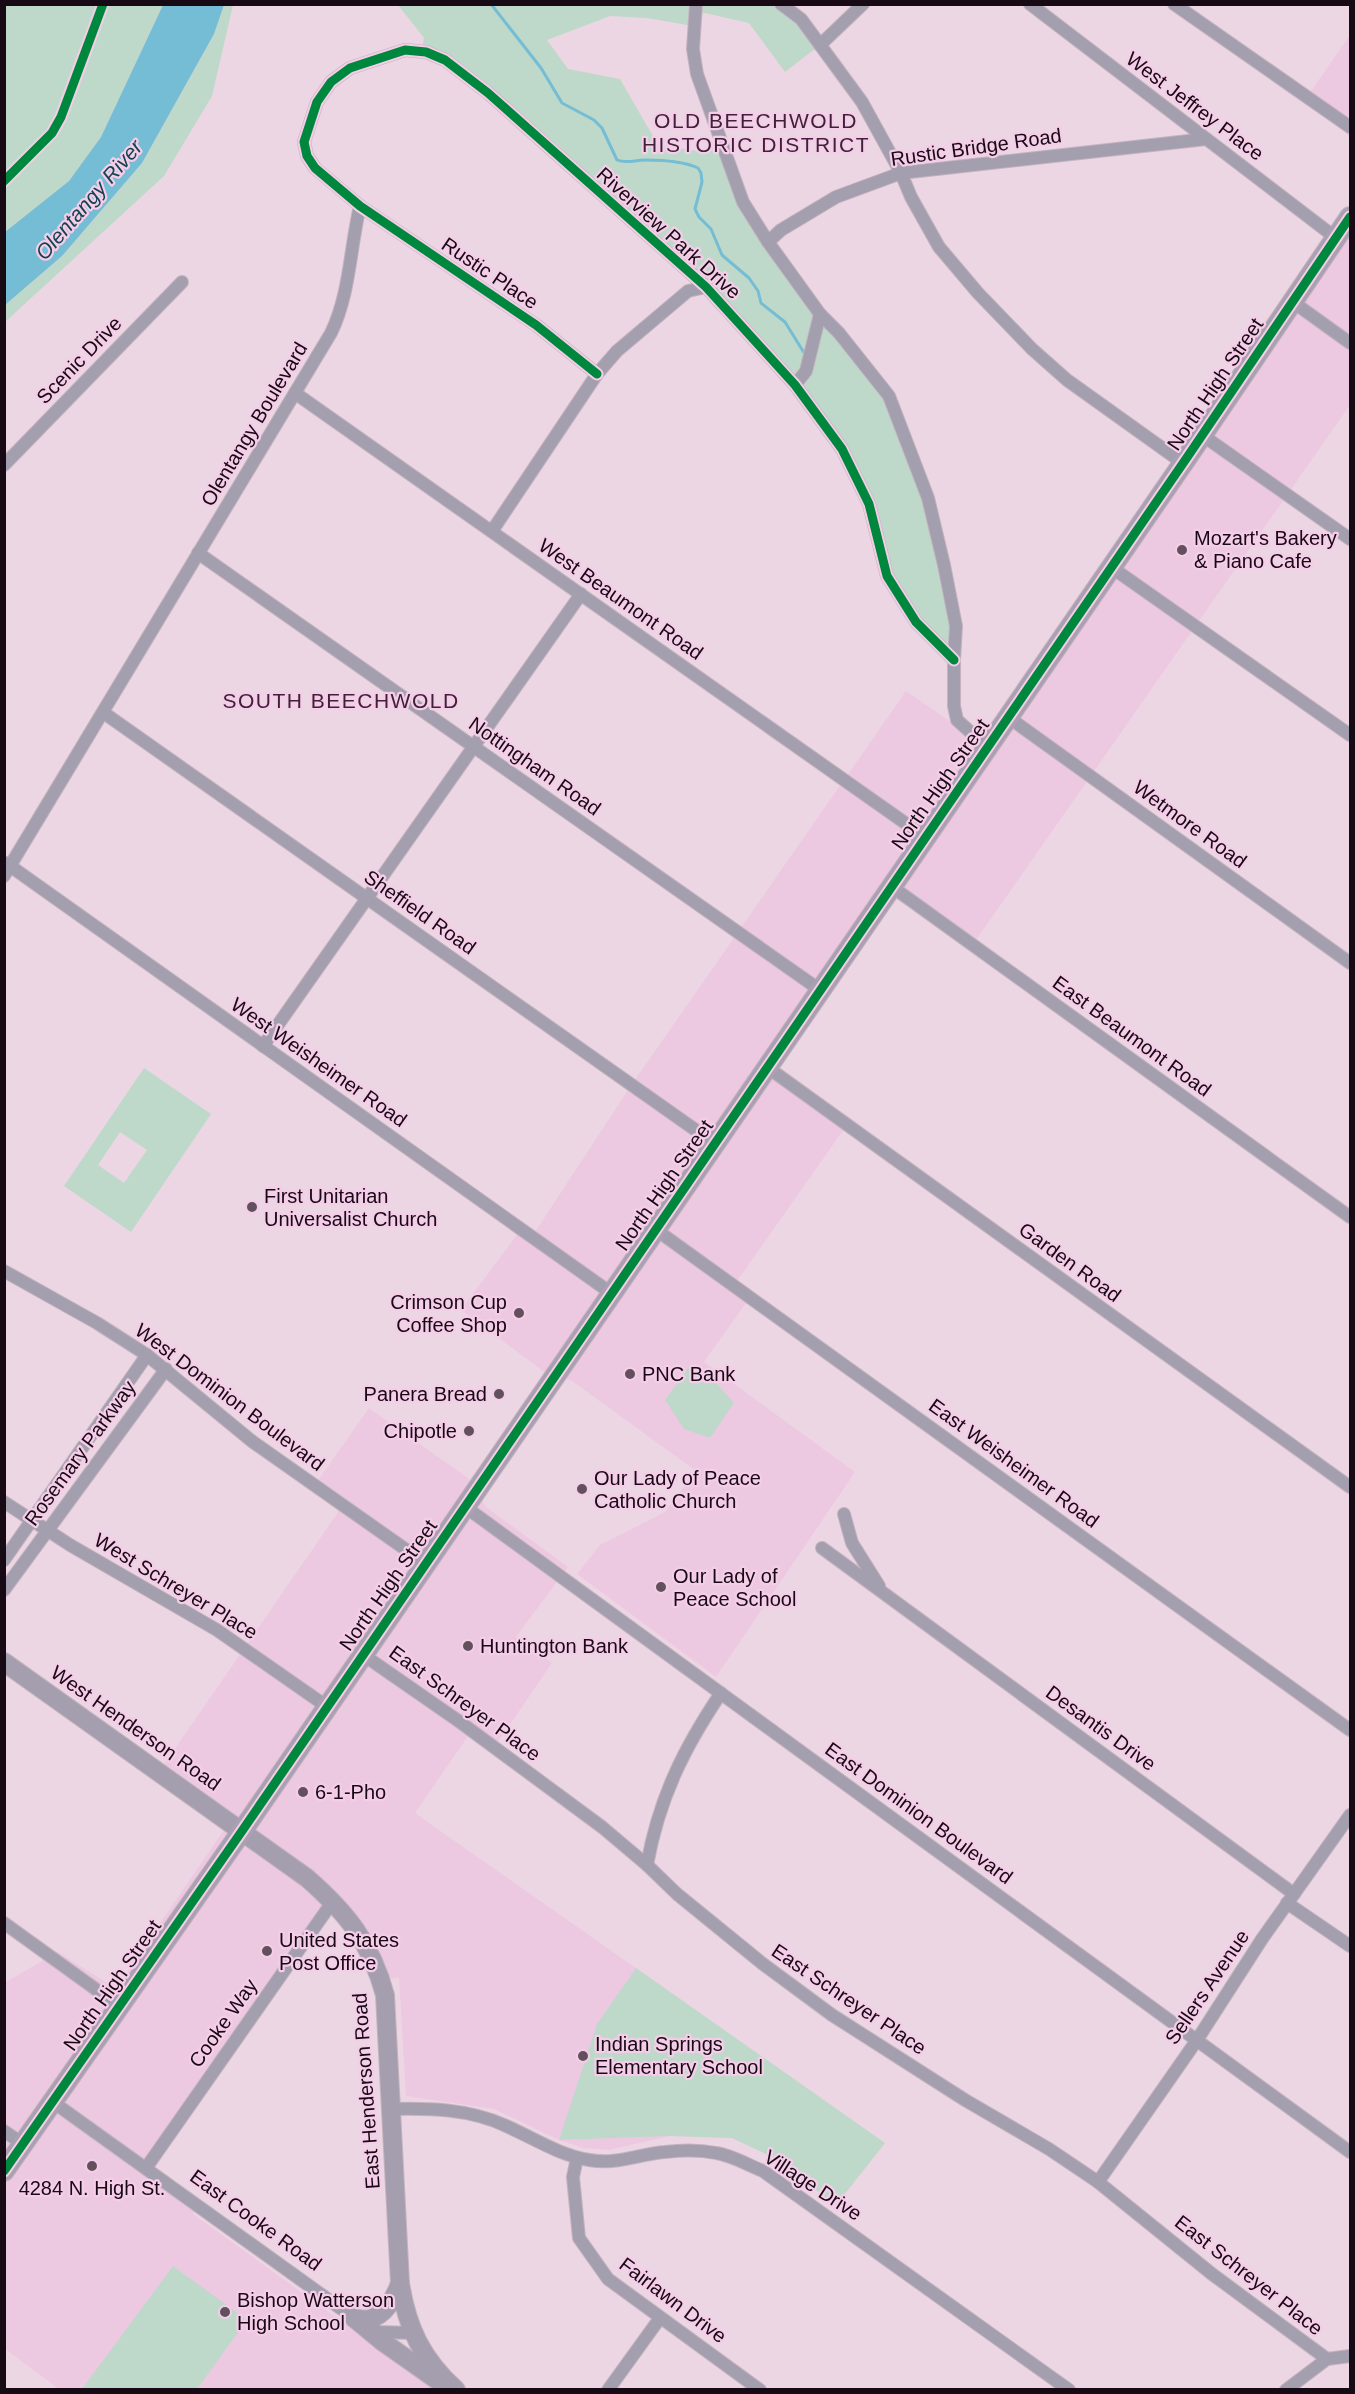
<svg xmlns="http://www.w3.org/2000/svg" width="1355" height="2394" viewBox="0 0 1355 2394" font-family="Helvetica,sans-serif">
	<rect width="100%" height="100%" fill="#ecd6e4"/>
	<!-- built -->
	<g fill="#edc9e1">
		<polygon points="1350,35 1350,137 1307,97"/>
		<polygon points="1350,216 1350,405 974,943 891,887 770,1067 849,1122 735,1284 751,1296 704,1362 855,1472 716,1677 577,1574 600,1545 665,1512 696,1471 572,1381 543,1371 461,1310 522,1228 533,1235 632,1084 906,691 986,746"/>
		<polygon points="369,1408 468,1478 486,1507 568,1567 516,1637 552,1663 496,1745 473,1729 415,1813 885,2143 836,2205 768,2155 732,2138 670,2136 609,2150 583,2148 559,2140 494,2109 406,2096 399,1978 386,1979 335,1898 147,2168 198,2205 193,2214 436,2389 59,2389 5,2349 4,1983 58,1952 109,1984 118,1984 224,1830 154,1779 343,1505 314,1486"/>
	</g>
	<!-- green -->
	<g fill="#bed9ca" fill-rule="evenodd">
		<polygon points="781,4 820,45 785,72 749,23 696,11 693,26 647,18 610,16 547,40 568,69 620,79 658,145 698,151 720,141 743,202 889,396 944,565 954,660 887,576 869,504 842,449 738,321 488,93 421,52 424,38 398,5"/>
		<polygon points="5,5 163,5 101,137 69,181 5,232"/>
		<polygon points="224,5 233,5 212,96 164,176 5,322 5,305 62,256 142,163 214,34"/>
		<path d="M144,1068L211,1114L131,1232L64,1186ZM120,1132L147,1150L124,1183L98,1165Z"/>
		<polygon points="688,1368 708,1374 734,1403 710,1438 684,1429 665,1400"/>
		<polygon points="636,1968 885,2143 836,2205 768,2155 732,2138 670,2136 559,2140 597,2024"/>
		<polygon points="173,2266 247,2320 197,2389 82,2389"/>
	</g>
	<!-- water -->
	<polygon fill="#74bdd5" points="163,5 224,5 214,34 142,163 62,256 5,305 5,232 69,181 101,137"/>
	<g fill="none" stroke-linecap="round" stroke-linejoin="round">
		<!-- stream -->
		<path stroke="#74bdd5" stroke-width="3" d="M491,4L541,68L562,103L594,120L602,128L617,160C626,164 635,160 645,160C661,160 683,161 698,168L701,173L702,182L695,209L699,217L711,229L722,255L749,278L758,291L761,303L785,322L806,356"/>
		<!-- minor casing -->
		<g stroke="#c4b3be" stroke-width="14">
			<g id="minor">
				<polyline points="696,4 693,49 697,74 743,202 768,242 820,314 839,333 889,396 928,498 944,565 956,626 954,660 954,706 957,720 987,747"/>
				<polyline points="781,4 801,19 862,102 901,173 911,197 939,247 978,293 1032,349 1067,380 1183,463"/>
				<polyline points="1030,4 1336,238"/>
				<polyline points="1174,4 1350,127"/>
				<polyline points="820,45 863,4"/>
				<polyline points="768,242 781,230 836,197 901,173 1206,139"/>
				<polyline points="1293,302 1350,343"/>
				<polyline points="597,374 536,325 360,206 315,168 307,156 304,142 317,102 331,82 350,68 405,50 426,52 445,60 488,93 706,287 795,385 842,449 869,504 887,576 916,622 954,660"/>
				<polyline points="795,385 806,371 820,314"/>
				<polyline points="295,393 925,837"/>
				<polyline points="1202,435 1350,539"/>
				<polyline points="4,465 182,282"/>
				<polyline points="492,531 597,374 617,351 688,291 706,287"/>
				<polyline points="198,553 820,990"/>
				<polyline points="1111,567 1350,735"/>
				<polyline points="104,713 714,1143"/>
				<polyline points="1008,717 1350,963"/>
				<polyline points="6,863 611,1293"/>
				<path d="M4,876L331,333C350,294 350,248 360,206"/>
				<polyline points="891,886 1350,1217"/>
				<polyline points="263,1046 581,594"/>
				<polyline points="767,1067 1350,1487"/>
				<polyline points="655,1229 1350,1730"/>
				<polyline points="4,1271 97,1323 147,1355 253,1442 425,1563"/>
				<polyline points="4,1502 70,1545 217,1630 326,1706"/>
				<polyline points="464,1506 1350,2152"/>
				<polyline points="844,1514 852,1543 879,1586"/>
				<polyline points="822,1548 1294,1894"/>
				<polyline points="4,1560 147,1355"/>
				<polyline points="4,1590 166,1369"/>
				<polyline points="362,1654 460,1722 602,1827 647,1865 677,1894 763,1964 832,2015 965,2100 1049,2149 1098,2182 1212,2274 1327,2359"/>
				<path d="M647,1865C659,1798 684,1748 721,1693"/>
				<polyline points="1287,1903 1350,1946"/>
				<polyline points="4,1923 119,2006"/>
				<polyline points="53,2102 354,2318 379,2332 413,2333"/>
				<path d="M392,2109C429,2108 469,2109 504,2125C532,2137 558,2155 589,2160C616,2165 639,2154 665,2152C681,2150 701,2150 716,2153C731,2155 748,2165 763,2171L1069,2390"/>
				<polyline points="4,2131 23,2144"/>
				<polyline points="577,2158 573,2177 579,2238 608,2279 760,2390"/>
				<polyline points="146,2168 333,1901"/>
				<polyline points="1098,2182 1197,2040 1262,1939 1350,1815"/>
				<polyline points="608,2390 660,2318"/>
				<polyline points="1286,2390 1327,2359 1350,2356"/>
			</g>
		</g>
		<!-- secondary casing -->
		<g stroke="#c4b3be" stroke-width="20">
			<g id="secondary">
				<path d="M4,1662L307,1878C347,1913 371,1943 385,1995L400,2283C407,2328 422,2359 456,2390"/>
				<polyline points="354,2318 383,2342 437,2380"/>
				<path d="M354,2318C359,2319 365,2320 369,2319C385,2316 395,2297 400,2283"/>
			</g>
		</g>
		<!-- primary casing -->
		<g stroke="#c4b3be" stroke-width="22">
			<polyline id="primary" points="4,2171 242,1831 1188,456 1350,217"/>
		</g>
		<!-- minor -->
		<use href="#minor" stroke="#a39faf" stroke-width="12"/>
		<!-- secondary -->
		<use href="#secondary" stroke="#a59eaf" stroke-width="18"/>
		<!-- primary -->
		<use href="#primary" stroke="#aba0b2" stroke-width="20"/>
		<!-- cycleway casing -->
		<g stroke="#f5cde8" stroke-width="13">
			<g id="cycleway">
				<polyline points="4,181 52,133 61,117 103,4"/>
				<polyline points="597,374 536,325 360,206 315,168 307,156 304,142 317,102 331,82 350,68 405,50 426,52 445,60 488,93 706,287 795,385 842,449 869,504 887,576 916,622 954,660"/>
				<polyline points="4,2171 242,1831 1188,456 1350,217"/>
			</g>
		</g>
		<!-- cycleway -->
		<use href="#cycleway" stroke="#00873e" stroke-width="9"/>
	</g>
	<!-- markers -->
	<g fill="#62515d" stroke="#f5cde8" stroke-width="2">
		<circle cx="1182" cy="550" r="6"/>
		<circle cx="252" cy="1207" r="6"/>
		<circle cx="519" cy="1313" r="6"/>
		<circle cx="630" cy="1374" r="6"/>
		<circle cx="499" cy="1394" r="6"/>
		<circle cx="469" cy="1431" r="6"/>
		<circle cx="582" cy="1489" r="6"/>
		<circle cx="661" cy="1587" r="6"/>
		<circle cx="468" cy="1646" r="6"/>
		<circle cx="303" cy="1792" r="6"/>
		<circle cx="267" cy="1951" r="6"/>
		<circle cx="583" cy="2056" r="6"/>
		<circle cx="92" cy="2166" r="6"/>
		<circle cx="225" cy="2312" r="6"/>
	</g>
	<g text-anchor="middle" stroke-width="4.5" stroke-linejoin="round" paint-order="stroke">
		<!-- street labels -->
		<g font-size="20" fill="#170a14" stroke="#f5cde8">
			<text transform="translate(1195 106) rotate(37)" y="7">West Jeffrey Place</text>
			<text transform="translate(976 147) rotate(-8)" y="7">Rustic Bridge Road</text>
			<text transform="translate(669 233) rotate(42)" y="7">Riverview Park Drive</text>
			<text transform="translate(490 273) rotate(34)" y="7">Rustic Place</text>
			<text transform="translate(79 360) rotate(-46)" y="7">Scenic Drive</text>
			<text transform="translate(1215 384) rotate(-56)" y="7">North High Street</text>
			<text transform="translate(254 424) rotate(-59)" y="7">Olentangy Boulevard</text>
			<text transform="translate(621 599) rotate(35)" y="7">West Beaumont Road</text>
			<text transform="translate(535 766) rotate(35)" y="7">Nottingham Road</text>
			<text transform="translate(940 784) rotate(-55)" y="7">North High Street</text>
			<text transform="translate(1190 824) rotate(36)" y="7">Wetmore Road</text>
			<text transform="translate(420 912) rotate(35)" y="7">Sheffield Road</text>
			<text transform="translate(1132 1036) rotate(36)" y="7">East Beaumont Road</text>
			<text transform="translate(319 1062) rotate(35)" y="7">West Weisheimer Road</text>
			<text transform="translate(664 1185) rotate(-55)" y="7">North High Street</text>
			<text transform="translate(1070 1262) rotate(36)" y="7">Garden Road</text>
			<text transform="translate(230 1397) rotate(37)" y="7">West Dominion Boulevard</text>
			<text transform="translate(80 1453) rotate(-54)" y="7">Rosemary Parkway</text>
			<text transform="translate(1014 1463) rotate(36)" y="7">East Weisheimer Road</text>
			<text transform="translate(388 1585) rotate(-55)" y="7">North High Street</text>
			<text transform="translate(176 1586) rotate(31)" y="7">West Schreyer Place</text>
			<text transform="translate(465 1703) rotate(36)" y="7">East Schreyer Place</text>
			<text transform="translate(136 1728) rotate(35)" y="7">West Henderson Road</text>
			<text transform="translate(1101 1728) rotate(36)" y="7">Desantis Drive</text>
			<text transform="translate(919 1813) rotate(36)" y="7">East Dominion Boulevard</text>
			<text transform="translate(112 1985) rotate(-55)" y="7">North High Street</text>
			<text transform="translate(1207 1987) rotate(-56)" y="7">Sellers Avenue</text>
			<text transform="translate(849 1999) rotate(34)" y="7">East Schreyer Place</text>
			<text transform="translate(223 2023) rotate(-55)" y="7">Cooke Way</text>
			<text transform="translate(366 2091) rotate(-94)" y="7">East Henderson Road</text>
			<text transform="translate(813 2185) rotate(33)" y="7">Village Drive</text>
			<text transform="translate(256 2220) rotate(36)" y="7">East Cooke Road</text>
			<text transform="translate(1249 2275) rotate(38)" y="7">East Schreyer Place</text>
			<text transform="translate(673 2300) rotate(37)" y="7">Fairlawn Drive</text>
		</g>
		<!-- poi labels -->
		<g font-size="20" fill="#170a14" stroke="#f5cde8" text-anchor="start">
			<text x="1194" y="545">Mozart's Bakery<tspan x="1194" dy="23">&amp; Piano Cafe</tspan></text>
			<text x="264" y="1203">First Unitarian<tspan x="264" dy="23">Universalist Church</tspan></text>
			<text x="507" y="1309" text-anchor="end">Crimson Cup<tspan x="507" dy="23">Coffee Shop</tspan></text>
			<text x="642" y="1381">PNC Bank</text>
			<text x="487" y="1401" text-anchor="end">Panera Bread</text>
			<text x="457" y="1438" text-anchor="end">Chipotle</text>
			<text x="594" y="1485">Our Lady of Peace<tspan x="594" dy="23">Catholic Church</tspan></text>
			<text x="673" y="1583">Our Lady of<tspan x="673" dy="23">Peace School</tspan></text>
			<text x="480" y="1653">Huntington Bank</text>
			<text x="315" y="1799">6-1-Pho</text>
			<text x="279" y="1947">United States<tspan x="279" dy="23">Post Office</tspan></text>
			<text x="595" y="2051">Indian Springs<tspan x="595" dy="23">Elementary School</tspan></text>
			<text x="92" y="2195" text-anchor="middle">4284 N. High St.</text>
			<text x="237" y="2307">Bishop Watterson<tspan x="237" dy="23">High School</tspan></text>
		</g>
		<!-- neighbourhood labels -->
		<g font-size="21" letter-spacing="1.5" fill="#402238" stroke="#f5cde8">
			<text x="756" y="128">OLD BEECHWOLD<tspan x="756" dy="24">HISTORIC DISTRICT</tspan></text>
			<text x="341" y="708">SOUTH BEECHWOLD</text>
		</g>
		<!-- water labels -->
		<g font-size="21" font-style="italic" fill="#124350" stroke="#f5cde8">
			<text transform="translate(89 200) rotate(-49)" y="7">Olentangy River</text>
		</g>
	</g>
	<!-- border -->
	<rect width="1355" height="2394" fill="none" stroke="#170a14" stroke-width="12"/>
</svg>
